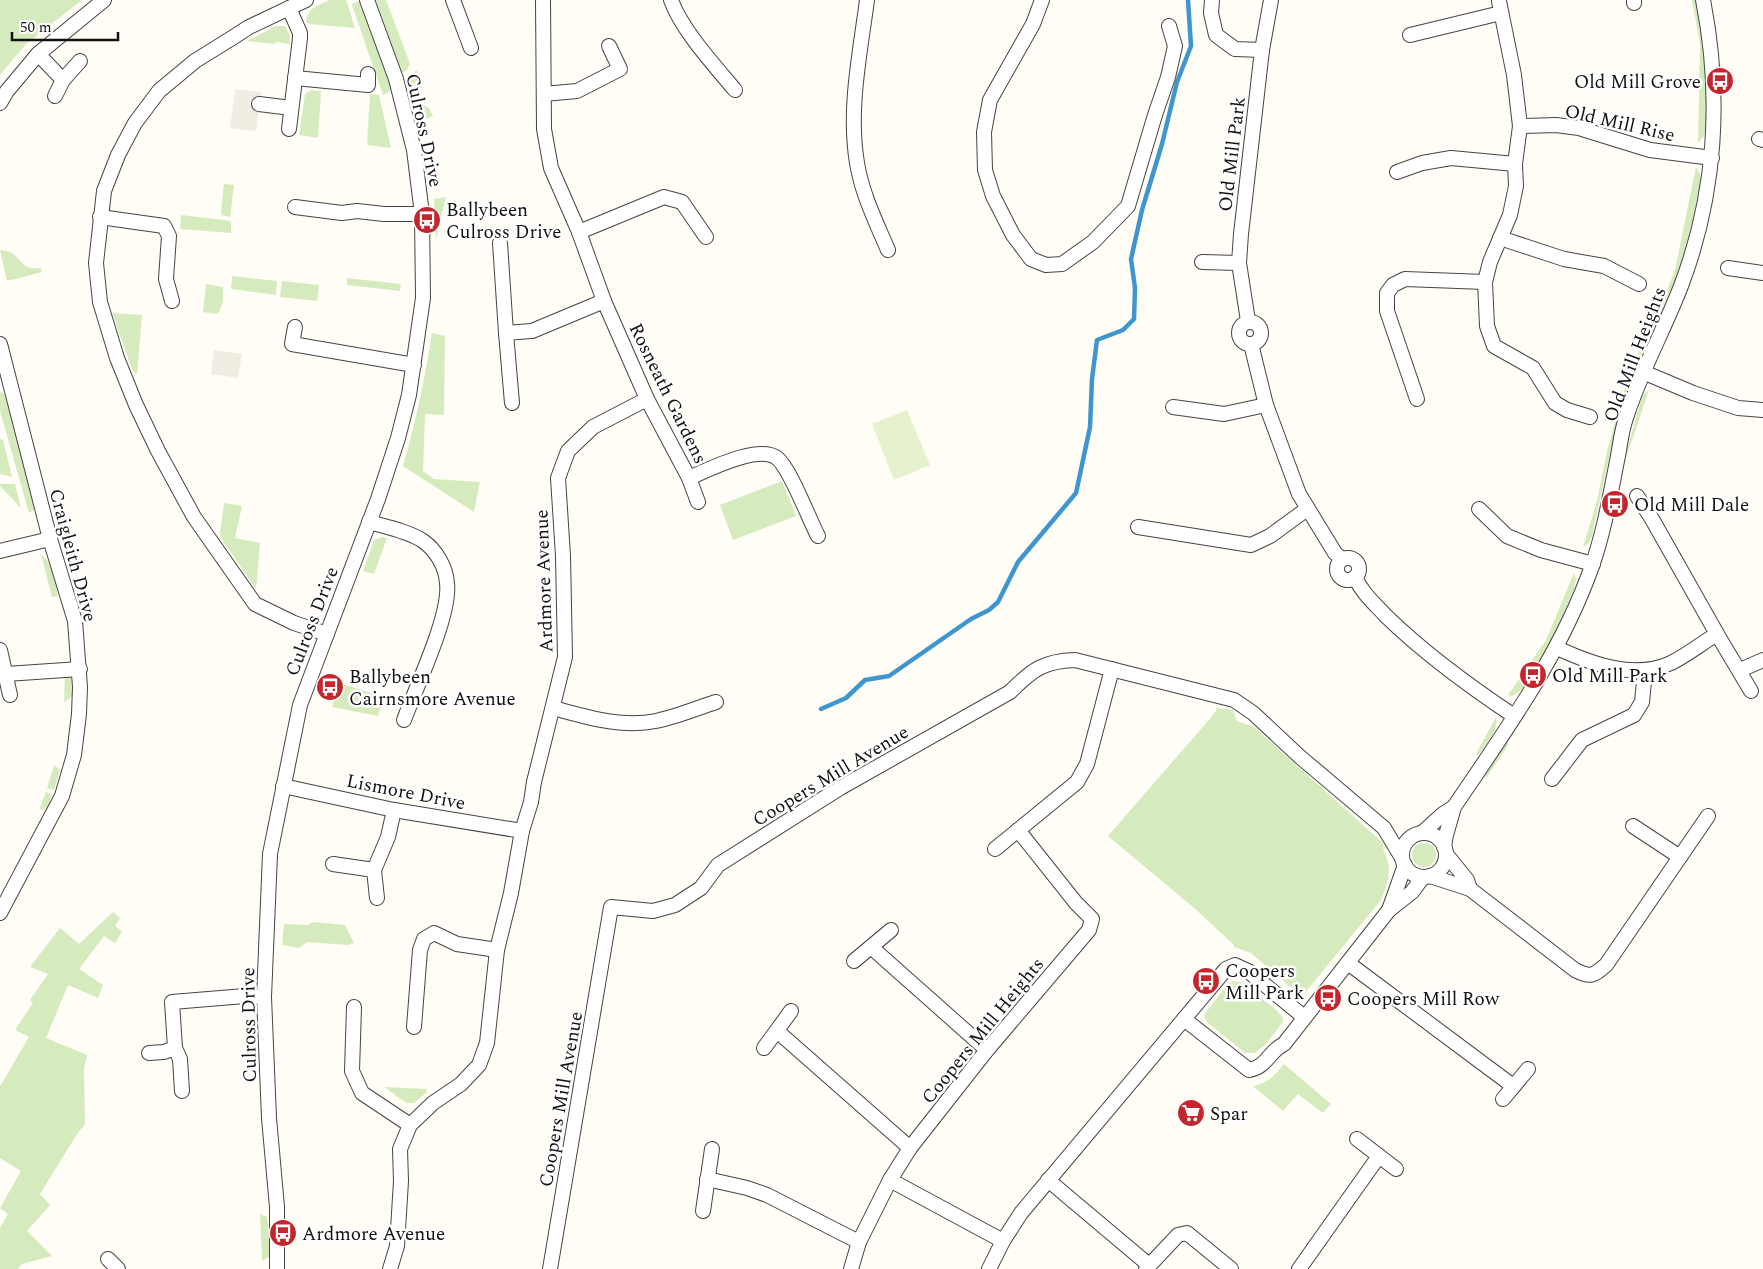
<svg xmlns="http://www.w3.org/2000/svg" width="1763" height="1269" viewBox="0 0 1763 1269" font-family="Spectral,serif">
	<rect width="100%" height="100%" fill="#fffdf5"/>
	<!-- green -->
	<g fill="#d5ebbd">
		<polygon points="0,0 82,0 26,44 0,75"/>
		<path d="M330,0H346L355,28L309,24L306,22C308,7 318,6 330,0Z"/>
		<polygon points="376,0 386,0 410,64 407,70 402,73"/>
		<polygon points="1692,0 1695,0 1703,44 1706,81 1706,124 1704,136 1698,143 1700,44"/>
		<polygon points="359,1 364,7 393,89 383,95 352,5 352,4"/>
		<polygon points="276,26 285,26 290,35 290,44 276,42 275,44 247,41"/>
		<polygon points="417,70 422,87 416,91 412,90 408,76"/>
		<polygon points="311,90 321,91 318,138 299,135 305,94"/>
		<polygon points="370,94 379,95 391,148 367,145"/>
		<polygon points="424,105 429,108 433,116 420,121 417,110 418,106"/>
		<polygon points="1696,167 1700,174 1701,183 1693,221 1679,272 1663,306 1661,305 1675,270"/>
		<polygon points="224,184 234,185 230,217 222,215 221,211"/>
		<polygon points="446,197 436,239 434,199"/>
		<polygon points="182,215 231,221 231,233 180,229 181,216"/>
		<path d="M0,250C23,251 16,271 41,268L42,272L7,281Z"/>
		<polygon points="232,276 277,281 276,295 231,289"/>
		<polygon points="347,278 401,284 400,291 347,285"/>
		<polygon points="282,281 319,285 317,301 280,297"/>
		<path d="M206,284L223,287C224,295 223,308 217,314L203,312Z"/>
		<polygon points="112,313 142,315 137,374 134,372 132,369"/>
		<polygon points="1655,318 1658,320 1634,369 1617,422 1592,536 1589,543 1583,547 1597,501 1607,451 1630,370"/>
		<path d="M432,333L445,336L444,415L425,414L423,471L434,479L480,482L474,512L403,466C416,422 425,378 432,333Z"/>
		<polygon points="1649,390 1626,458 1627,450 1641,400 1643,395"/>
		<polygon points="2,392 5,396 36,509 29,513 0,411 0,393"/>
		<polygon points="0,439 3,440 12,477 0,474"/>
		<polygon points="782,481 796,516 733,540 720,505"/>
		<polygon points="0,484 15,484 21,508 0,486"/>
		<polygon points="224,503 242,506 235,538 260,543 256,589 221,538 220,533"/>
		<polygon points="382,537 387,538 374,574 363,571 374,540"/>
		<path d="M41,554C53,564 55,581 58,596L52,597Z"/>
		<polygon points="1574,573 1576,579 1574,589 1552,640 1523,689 1512,696 1508,695 1546,640"/>
		<polygon points="65,674 71,675 72,697 64,702"/>
		<polygon points="340,683 384,697 378,716 332,707"/>
		<path d="M1217,708L1233,710L1237,721L1254,727L1383,843C1383,853 1385,851 1387,859C1392,873 1386,887 1381,900L1304,994H1298L1251,953L1234,947V945L1193,907L1108,836L1214,714Z"/>
		<path d="M1496,717C1499,731 1486,744 1478,756L1476,754Z"/>
		<polygon points="1507,742 1509,744 1487,777 1484,777"/>
		<polygon points="54,765 60,770 54,790 47,788"/>
		<polygon points="46,792 52,795 47,808 39,810"/>
		<circle cx="1424" cy="855" r="12"/>
		<polygon points="113,912 120,918 115,926 122,932 115,943 104,936 79,969 103,985 98,998 68,985 46,1038 87,1055 84,1069 85,1124 77,1134 40,1194 50,1205 27,1231 52,1256 22,1264 18,1269 0,1269 0,1228 8,1214 0,1208 21,1171 0,1158 0,1085 1,1085 29,1037 15,1030 33,1003 30,1000 48,974 30,967 60,928 79,944"/>
		<polygon points="313,922 345,925 354,943 348,945 307,942 299,948 282,945 284,924 308,925"/>
		<polygon points="1233,981 1241,982 1273,1007 1282,1016 1283,1022 1266,1044 1255,1053 1245,1053 1207,1022 1204,1015 1223,990"/>
		<path d="M1284,1064L1331,1104L1323,1113L1298,1094L1283,1111L1253,1086C1267,1084 1275,1075 1284,1064Z"/>
		<polygon points="385,1087 426,1089 427,1092 414,1103 407,1103 399,1098"/>
		<polygon points="260,1214 267,1217 269,1231 269,1257 262,1261"/>
	</g>
	<!-- pitch -->
	<polygon fill="#e6f2cf" points="907,410 930,465 894,480 872,424"/>
	<!-- plaza -->
	<g fill="#f1ede2">
		<polygon points="235,89 261,92 256,131 230,128"/>
		<polygon points="214,350 242,354 238,378 211,374"/>
	</g>
	<g fill="none" stroke-linecap="round" stroke-linejoin="round">
		<!-- stream -->
		<polyline stroke="#3f96cf" stroke-width="4.5" points="821,709 846,698 865,680 889,676 971,619 989,610 998,602 1018,562 1076,493 1090,427 1092,379 1097,340 1123,330 1134,319 1135,288 1131,259 1142,210 1162,144 1177,82 1191,46 1188,0"/>
		<!-- minor casing -->
		<g stroke="#444" stroke-width="16">
			<g id="minor">
				<polyline points="306,0 249,27 232,38 195,61 159,91 135,123 127,138 118,155 104,191 96,263 100,302 117,358 136,405 158,451 194,517 255,604 294,623 327,634"/>
				<polyline points="453,0 471,48"/>
				<polyline points="543,0 544,129 551,168 579,232 604,301 647,399 689,478 698,502"/>
				<path d="M671,0C681,29 715,66 735,90"/>
				<path d="M867,0C860,54 848,109 857,163C862,194 876,222 888,250"/>
				<polyline points="1042,0 1033,24 990,100 984,132 985,170 993,196 1013,235 1031,259 1046,265 1062,264 1093,242 1128,206 1155,115 1168,77 1175,46 1169,26"/>
				<polyline points="1212,0 1211,13 1216,35 1235,49 1262,50"/>
				<polyline points="1634,0 1634,3"/>
				<polyline points="1499,1 1514,75 1520,126 1515,164 1516,186 1510,215 1490,262 1485,282 1487,326 1494,346 1533,368 1555,403 1567,410 1590,417"/>
				<polyline points="289,8 300,33 300,38 289,129"/>
				<polyline points="1410,35 1501,13"/>
				<polyline points="38,54 63,80"/>
				<polyline points="295,78 368,85 368,74"/>
				<polyline points="544,94 577,91 620,69 609,46"/>
				<polyline points="55,96 63,80 80,61"/>
				<polyline points="0,103 7,91 38,54 104,0"/>
				<polyline points="259,104 291,108"/>
				<polyline points="1520,126 1556,125 1579,128 1650,150 1712,158"/>
				<polyline points="1759,139 1763,140"/>
				<polyline points="1397,172 1422,163 1451,158 1515,164"/>
				<polyline points="295,207 342,213 357,211 384,214 422,214"/>
				<polyline points="100,217 164,226 169,236 166,279 172,301"/>
				<polyline points="579,232 664,197 682,202 706,237"/>
				<polyline points="1500,238 1564,259 1604,266 1639,284"/>
				<polyline points="500,243 506,333 512,403"/>
				<polyline points="1202,262 1239,263"/>
				<polyline points="1728,268 1763,273"/>
				<polyline points="1248,321 1239,263 1241,234 1262,50 1271,0"/>
				<circle cx="1250" cy="333" r="11"/>
				<polyline points="295,327 292,344 414,365"/>
				<polyline points="506,333 532,331 604,301"/>
				<polyline points="0,344 50,539 75,621 80,687 79,714 74,755 62,796 0,913"/>
				<polyline points="1251,344 1266,405 1299,494 1335,553 1342,559"/>
				<polyline points="1643,372 1693,393 1738,408 1763,410"/>
				<polyline points="1417,399 1387,311 1387,293 1393,285 1405,279 1485,282"/>
				<polyline points="1173,407 1224,414 1266,405"/>
				<path d="M689,478C708,470 758,444 777,458C790,468 809,519 818,536"/>
				<polyline points="1637,496 1652,519 1717,634 1751,691"/>
				<polyline points="1479,509 1507,536 1541,550 1593,564"/>
				<path d="M369,522C386,527 408,531 423,541C436,550 446,567 447,583C451,615 416,687 404,720"/>
				<polyline points="1138,527 1251,545 1270,536 1307,509"/>
				<polyline points="0,551 50,539"/>
				<circle cx="1348" cy="569" r="11"/>
				<path d="M1355,577C1362,593 1374,603 1386,616C1425,654 1469,686 1514,716"/>
				<path d="M1557,648C1592,664 1634,680 1671,663C1687,655 1702,643 1717,634"/>
				<polyline points="0,650 10,695"/>
				<polyline points="1740,670 1763,660"/>
				<polyline points="6,674 80,669"/>
				<path d="M553,708C587,717 621,728 656,721C676,717 697,708 716,702"/>
				<polyline points="1552,779 1582,740 1634,715 1642,702 1645,671"/>
				<polyline points="283,786 394,810 522,831"/>
				<polyline points="1633,826 1680,857"/>
				<polyline points="1422,833 1443,814 1454,807"/>
				<circle cx="1424" cy="855" r="22"/>
				<path d="M1444,847L1446,835L1454,807C1506,730 1561,654 1592,566C1604,532 1610,496 1617,461C1620,447 1621,432 1626,418C1640,373 1664,330 1681,286C1716,194 1722,96 1703,0"/>
				<polyline points="995,849 1077,782 1087,764 1112,669"/>
				<polyline points="1446,854 1467,880 1470,889"/>
				<polyline points="333,864 374,870 377,898"/>
				<polyline points="374,870 388,837 394,810"/>
				<path d="M1430,876L1470,889L1575,970C1591,978 1593,976 1606,965L1708,816"/>
				<polyline points="1389,910 1405,865"/>
				<polyline points="871,947 987,1050"/>
				<polyline points="854,961 891,930"/>
				<polyline points="1348,963 1513,1086"/>
				<polyline points="354,1007 352,1071 362,1093 410,1125"/>
				<path d="M1184,1019L1249,1070C1267,1067 1269,1051 1284,1044L1389,910L1412,892L1423,877"/>
				<polyline points="414,1027 420,950 424,939 434,933 457,944 497,950"/>
				<polyline points="777,1031 910,1148"/>
				<polyline points="764,1048 791,1011"/>
				<polyline points="149,1053 164,1052 175,1048"/>
				<polyline points="182,1091 180,1059 175,1048 172,1002 245,996 264,997"/>
				<polyline points="1503,1099 1528,1069"/>
				<polyline points="1357,1139 1396,1169"/>
				<polyline points="707,1179 747,1188 767,1195 859,1242"/>
				<polyline points="890,1180 1003,1241"/>
				<polyline points="1048,1180 1149,1265"/>
				<polyline points="703,1211 712,1149"/>
				<polyline points="108,1259 118,1269"/>
				<polyline points="277,1269 277,1207 269,1118 264,997 270,854 300,705 378,499 398,438 409,395 423,298 422,214 414,150 396,79 367,0"/>
				<polyline points="390,1269 397,1246 401,1181 400,1149 410,1125 433,1103 461,1084 479,1065 487,1043 497,950 511,893 522,831 531,802 534,782 565,657 563,556 558,478 568,451 593,427 647,399"/>
				<path d="M550,1269L611,907L653,911L675,905L701,888L718,865L840,788L1010,692C1032,670 1043,661 1075,660L1234,700L1253,713L1299,756L1384,828L1402,858"/>
				<polyline points="851,1269 859,1242 890,1180 910,1148 987,1050 1089,930 1092,919 1076,903 1018,830"/>
				<polyline points="989,1269 1003,1241 1021,1213 1226,969 1235,965 1248,971 1304,1017"/>
				<polyline points="1146,1269 1178,1235 1187,1233 1231,1269"/>
				<polyline points="1299,1269 1379,1156"/>
			</g>
		</g>
		<!-- minor -->
		<use href="#minor" stroke="#fff" stroke-width="14"/>
	</g>
	<!-- icons -->
	<defs>
		<g id="bus-disc" transform="scale(1.4375)"><circle r="9.5" fill="#c4262e" stroke="#fff"/><path d="M-5-6H5V4H4V6H2V4H-2V6H-4V4H-5ZM-3.5-4V0h7V-4ZM-3.5 1.2v1.5H-2V1.2ZM2 1.2v1.5H3.5V1.2Z" fill="#fff"/></g>
		<g id="supermarket-disc" transform="scale(1.4375)"><circle r="9.5" fill="#c4262e" stroke="#fff"/><path d="M-6-5.5h2.5l.6 2H6L4.5 2H-2.5L-4.4-4H-6ZM-1.5 3.2a1.3 1.3 0 1 0 .1 0ZM3 3.2a1.3 1.3 0 1 0 .1 0Z" fill="#fff"/></g>
	</defs>
	<g fill-rule="evenodd">
		<use href="#bus-disc" x="1720" y="81"/>
		<use href="#bus-disc" x="427" y="220"/>
		<use href="#bus-disc" x="1615" y="504"/>
		<use href="#bus-disc" x="1533" y="675"/>
		<use href="#bus-disc" x="330" y="687"/>
		<use href="#bus-disc" x="1206" y="981"/>
		<use href="#bus-disc" x="1328" y="998"/>
		<use href="#supermarket-disc" x="1191" y="1113"/>
		<use href="#bus-disc" x="283" y="1233"/>
	</g>
	<g text-anchor="middle" stroke-width="5" stroke-linejoin="round" paint-order="stroke">
		<!-- poi labels -->
		<g font-size="19" fill="#111" stroke="#fff" text-anchor="start">
			<text x="1701" y="88" text-anchor="end">Old Mill Grove</text>
			<text x="446" y="216">Ballybeen<tspan x="446" dy="22">Culross Drive</tspan></text>
			<text x="1634" y="511">Old Mill Dale</text>
			<text x="1552" y="682">Old Mill Park</text>
			<text x="349" y="683">Ballybeen<tspan x="349" dy="22">Cairnsmore Avenue</tspan></text>
			<text x="1225" y="977">Coopers<tspan x="1225" dy="22">Mill Park</tspan></text>
			<text x="1347" y="1005">Coopers Mill Row</text>
			<text x="1210" y="1120">Spar</text>
			<text x="302" y="1240">Ardmore Avenue</text>
		</g>
		<!-- street labels -->
		<g font-size="19" fill="#111" stroke="#fff">
			<text transform="translate(1620 122) rotate(13)" y="7">Old Mill Rise</text>
			<text transform="translate(425 130) rotate(78)" y="7">Culross Drive</text>
			<text transform="translate(1231 154) rotate(-83)" y="7">Old Mill Park</text>
			<text transform="translate(1634 354) rotate(-69)" y="7">Old Mill Heights</text>
			<text transform="translate(669 393) rotate(64)" y="7">Rosneath Gardens</text>
			<text transform="translate(74 555) rotate(75)" y="7">Craigleith Drive</text>
			<text transform="translate(543 581) rotate(-92)" y="7">Ardmore Avenue</text>
			<text transform="translate(311 621) rotate(-69)" y="7">Culross Drive</text>
			<text transform="translate(830 775) rotate(-31)" y="7">Coopers Mill Avenue</text>
			<text transform="translate(406 791) rotate(11)" y="7">Lismore Drive</text>
			<text transform="translate(248 1025) rotate(-91)" y="7">Culross Drive</text>
			<text transform="translate(982 1030) rotate(-51)" y="7">Coopers Mill Heights</text>
			<text transform="translate(560 1099) rotate(-80)" y="7">Coopers Mill Avenue</text>
		</g>
	</g>
	<!-- scale -->
	<path d="M12 32v8h106v-8" fill="none" stroke="#111111" stroke-width="2.5"/>
	<text x="20" y="32" font-size="15" fill="#111111" stroke="#ffffff" stroke-width="4" paint-order="stroke">50 m</text>
</svg>
